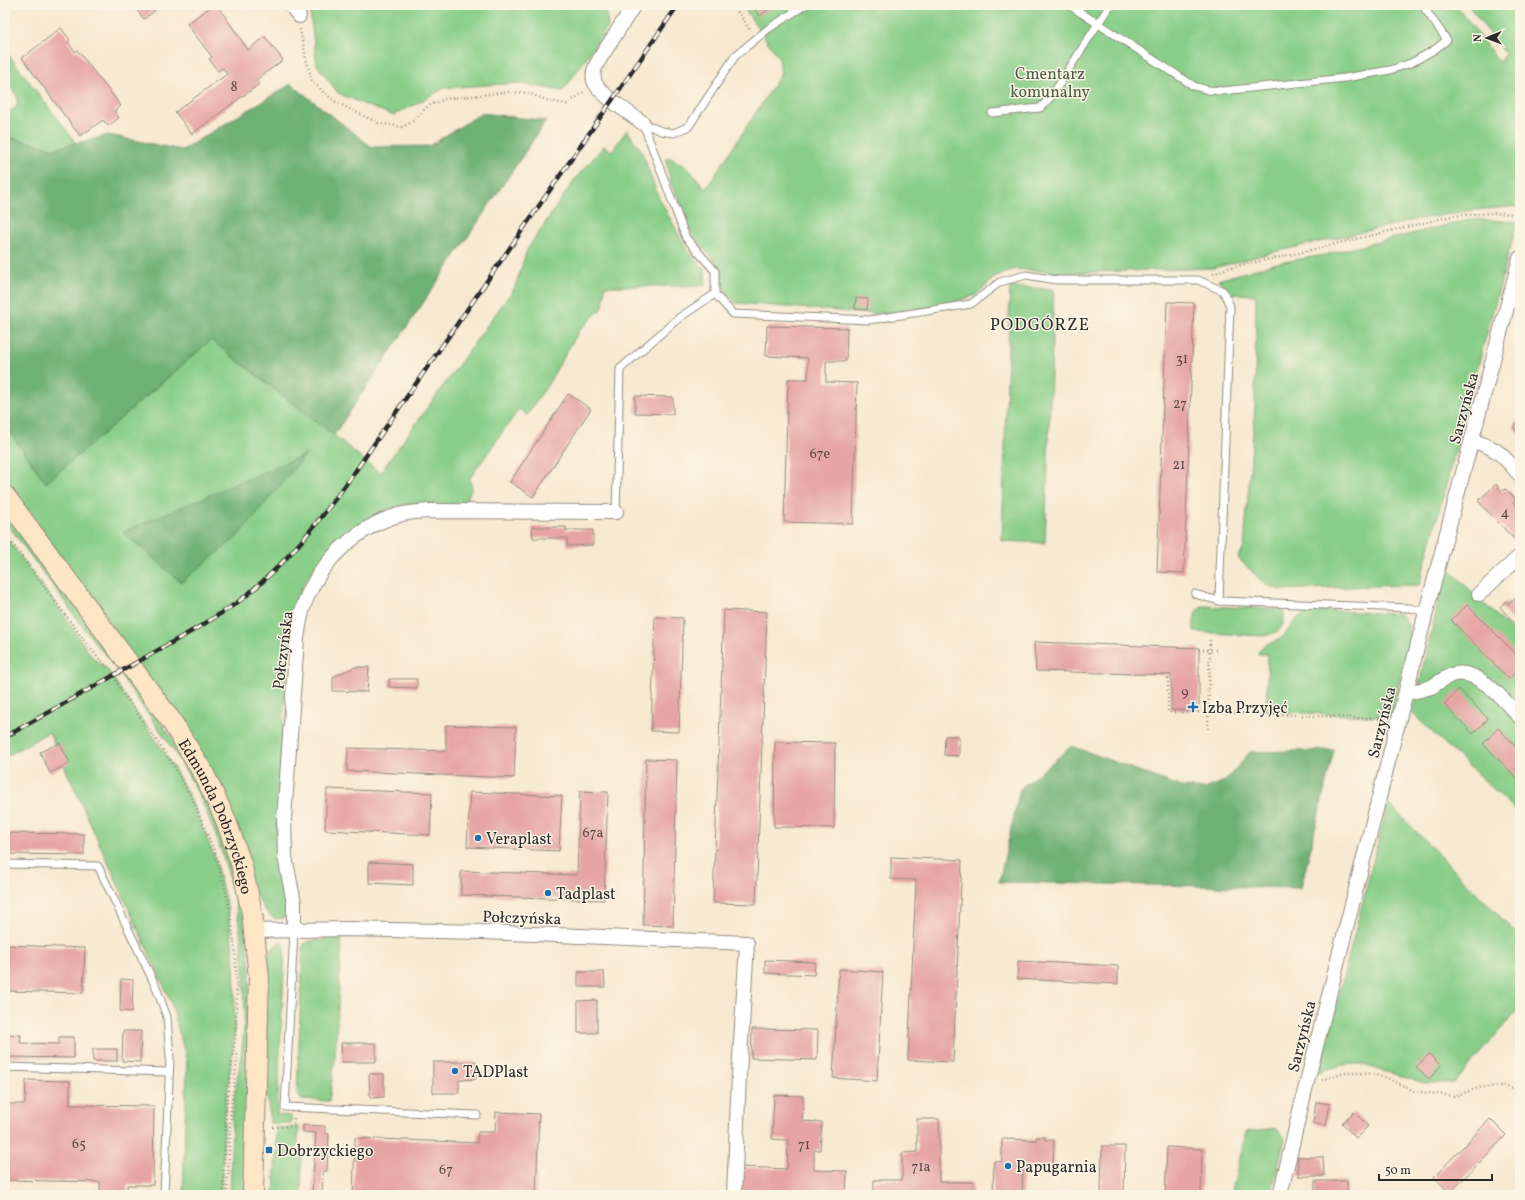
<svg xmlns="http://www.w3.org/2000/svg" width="1525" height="1200" viewBox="0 0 1525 1200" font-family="Vollkorn,serif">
	<rect width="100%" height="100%" fill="#fcf5e5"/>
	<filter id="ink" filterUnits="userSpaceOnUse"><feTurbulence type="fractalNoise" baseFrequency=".025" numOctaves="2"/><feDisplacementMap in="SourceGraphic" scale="8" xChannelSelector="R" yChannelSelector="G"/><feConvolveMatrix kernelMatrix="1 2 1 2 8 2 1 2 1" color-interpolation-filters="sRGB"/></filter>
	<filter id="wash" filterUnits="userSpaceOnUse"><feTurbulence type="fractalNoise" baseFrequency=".012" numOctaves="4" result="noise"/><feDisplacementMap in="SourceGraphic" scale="16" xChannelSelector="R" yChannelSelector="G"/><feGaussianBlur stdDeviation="0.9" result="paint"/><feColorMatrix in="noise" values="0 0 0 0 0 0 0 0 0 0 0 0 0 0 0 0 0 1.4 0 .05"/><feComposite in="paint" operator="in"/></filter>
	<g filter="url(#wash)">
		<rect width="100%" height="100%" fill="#f7e9d1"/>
		<!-- green -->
		<g fill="#88ce88" stroke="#5a7c5a">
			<polygon points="309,5 601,5 606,12 608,27 563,91 517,83 444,88 416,104 393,115 368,106 338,93 317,65"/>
			<polygon points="742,5 1456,5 1500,63 1505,53 1468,5 1520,5 1520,206 1474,210 1424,218 1270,253 1214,268 1064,273 1015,269 996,276 976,295 945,305 876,314 736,303 725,291 721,268 692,235 682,206 671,184 666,160 668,157 686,166 706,189 781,74 779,58"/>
			<polygon points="5,50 76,143 54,149 5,136 5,115 17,107 17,96 5,79"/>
			<path d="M627,130L642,152L658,196L686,248L705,270V286H605L603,307L579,331L548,384L527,415L519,409L470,478L472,487L467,499C449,510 424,501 404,505C388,508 371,517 357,526C331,542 312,566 299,594C287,621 287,663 285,692C282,740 279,787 276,835V858L288,912V914C275,927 264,910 258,899L178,716L5,483V425L46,483L211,340L334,435L380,473L515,287L527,250L575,179L604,146L612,151Z"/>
			<polygon points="1473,219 1517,222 1419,585 1372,586 1281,590 1266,585 1238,558 1244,547 1255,407 1256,295 1233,294 1218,280 1277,263 1324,255"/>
			<polygon points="1010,287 1054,289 1045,543 1002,541"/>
			<polygon points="5,511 121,667 118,669 115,663 98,647 5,521"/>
			<polygon points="5,536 63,614 91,656 108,670 123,694 156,740 175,770 191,800 214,856 227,906 233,950 235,987 234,1039 225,1108 221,1195 183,1195 187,1062 171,1002 49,732 5,757"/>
			<polygon points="1447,567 1520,639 1520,814 1412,713"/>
			<path d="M1202,606L1280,609L1283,611C1287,627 1277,634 1263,636L1194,632C1194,622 1193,611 1202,606Z"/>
			<path d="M1313,610L1399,614C1408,620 1410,630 1409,641L1391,717L1266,711L1268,654H1258C1260,643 1272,644 1280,639C1289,633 1292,622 1299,617C1303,614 1309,612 1313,610Z"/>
			<path d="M126,674L182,752L222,832L242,902L250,968L245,1195H230C231,1166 231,1136 233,1107C236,1084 241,1062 243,1039C250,956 236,873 200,798C190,776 177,755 163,735C150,715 134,697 122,676Z"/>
			<polygon points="1388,803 1520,937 1520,1007 1454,1083 1424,1083 1360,1064 1342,1065 1319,1072"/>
			<polygon points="325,936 342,936 335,1058 329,1101 302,1100 297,1093 303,945 308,941 325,940"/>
			<polygon points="281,941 285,947 277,1115 291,1116 291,1123 270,1123 270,1116 265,1086 267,960 272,949"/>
			<polygon points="295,1127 299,1127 297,1148 278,1148 276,1145 276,1128 293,1128"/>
			<polygon points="1276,1128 1285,1138 1271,1195 1231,1195 1246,1132"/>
			<polygon points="278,1151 302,1152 301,1195 274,1195 276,1154"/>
		</g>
		<!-- forest -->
		<g fill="#6eb174" stroke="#4c6e50">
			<polygon points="291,84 372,147 429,146 482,113 546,121 334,435 211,340 46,483 5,425 5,136 54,149 108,135 182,150"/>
			<polygon points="306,454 237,537 181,582 123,532"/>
			<polygon points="1072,746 1181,787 1204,789 1225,781 1250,752 1334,750 1301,888 999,882 1020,789"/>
		</g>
		<g id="blocks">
			<!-- building -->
			<g fill="#e6a5a4">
				<polygon points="133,5 162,5 144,19"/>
				<polygon points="213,5 217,5 248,50 265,37 283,60 256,80 259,84 192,134 175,112 227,74 223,68 218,71 209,59 212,57 187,24"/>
				<polygon points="758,5 768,5 770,9 759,16 754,8"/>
				<polygon points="61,28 70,40 68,42 75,52 77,50 121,106 114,111 119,118 108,126 103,120 80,136 22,58"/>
				<polygon points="856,298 868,299 867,310 855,309"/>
				<polygon points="1167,302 1194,303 1184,573 1157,572"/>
				<polygon points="767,326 847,328 846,361 826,361 826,382 857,383 853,524 784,522 788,379 808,379 808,358 766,356"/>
				<polygon points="568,394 591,409 533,497 510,482"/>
				<polygon points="635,396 673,397 673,414 635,413"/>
				<polygon points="1520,420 1520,435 1513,427"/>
				<polygon points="1496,484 1502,492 1505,489 1511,494 1516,500 1513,503 1520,510 1520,535 1515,540 1478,501"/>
				<polygon points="532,527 566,527 566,530 593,530 593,545 567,546 567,538 533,538"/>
				<polygon points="1520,594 1520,626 1519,628 1500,607 1506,601 1509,604"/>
				<polygon points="1467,605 1520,658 1520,668 1509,679 1451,620"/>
				<polygon points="724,610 767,612 756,904 713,903"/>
				<polygon points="655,617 683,618 679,732 651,731"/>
				<polygon points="1034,642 1199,648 1199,710 1171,710 1171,675 1036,671"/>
				<polygon points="355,667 369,667 367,692 333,691 333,677"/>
				<polygon points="389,679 417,679 417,688 389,687"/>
				<polygon points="1459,689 1488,719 1473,734 1444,704"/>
				<polygon points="446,725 516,727 514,778 347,771 348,748 446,751"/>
				<polygon points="1498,728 1520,750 1520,781 1483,744"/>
				<polygon points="945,736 959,736 959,756 944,755"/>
				<polygon points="775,742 835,743 834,828 774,827"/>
				<polygon points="60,743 70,763 50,773 40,752"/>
				<polygon points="646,759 677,760 673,926 643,925"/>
				<polygon points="327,789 432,793 430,835 325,830"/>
				<polygon points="580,791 608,792 604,900 461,895 461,871 577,875"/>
				<polygon points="470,792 562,796 559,851 467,847"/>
				<polygon points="5,833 84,834 84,855 5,854"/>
				<polygon points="891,857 962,860 953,1062 908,1060 916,880 891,879"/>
				<polygon points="369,862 413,864 413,885 369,883"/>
				<polygon points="5,945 85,948 83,993 5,991"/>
				<polygon points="765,960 815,962 814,975 765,973"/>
				<polygon points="1018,961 1118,966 1118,984 1017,979"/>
				<polygon points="839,969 883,972 877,1081 833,1078"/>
				<polygon points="578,972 604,972 605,987 578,987"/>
				<polygon points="121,979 133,980 132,1012 120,1011"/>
				<polygon points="597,1000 597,1033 578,1033 578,1001"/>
				<polygon points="752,1029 818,1030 817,1060 751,1058"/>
				<polygon points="123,1031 141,1031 140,1062 122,1061"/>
				<polygon points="5,1034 21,1035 20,1043 59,1044 59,1037 74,1037 74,1058 5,1057"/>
				<polygon points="341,1043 376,1043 376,1062 342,1062"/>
				<rect x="93" y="1049" width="24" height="12"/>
				<polygon points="1429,1054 1441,1066 1429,1079 1416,1067"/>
				<polygon points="433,1062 476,1062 476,1079 459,1080 459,1093 433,1093"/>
				<polygon points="369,1074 384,1074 384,1097 370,1098"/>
				<polygon points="26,1080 70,1081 70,1105 154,1106 153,1185 127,1185 127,1195 100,1195 100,1182 5,1180 5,1104 25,1104"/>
				<polygon points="774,1095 803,1096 802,1121 822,1122 820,1150 814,1150 814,1170 847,1171 846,1195 741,1195 742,1167 787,1169 788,1140 772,1139"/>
				<polygon points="1316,1102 1330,1104 1326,1126 1313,1123"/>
				<polygon points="496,1112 539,1114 536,1195 353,1195 355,1138 477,1143 478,1132 495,1132"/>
				<polygon points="1354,1112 1368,1126 1356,1138 1342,1123"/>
				<polygon points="917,1119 939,1119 939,1182 973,1182 973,1195 874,1195 874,1180 902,1180 902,1153 917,1152"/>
				<polygon points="1490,1119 1506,1135 1450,1193 1434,1177"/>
				<polygon points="303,1125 325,1126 325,1133 329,1134 327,1171 323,1171 322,1194 312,1194 316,1133 303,1132"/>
				<polygon points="1036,1137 1045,1137 1045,1140 1054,1140 1053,1167 1023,1166 1022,1195 993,1195 994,1161 1002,1162 1002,1139 1036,1140"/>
				<polygon points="1102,1146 1125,1146 1124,1195 1101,1195"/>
				<polygon points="1167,1147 1202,1149 1201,1195 1165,1195"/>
				<polygon points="1298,1157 1323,1157 1324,1176 1298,1176"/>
				<rect x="1315" y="1181" width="32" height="14"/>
			</g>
		</g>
	</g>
	<g filter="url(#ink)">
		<use href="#blocks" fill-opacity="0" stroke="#918a7e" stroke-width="1"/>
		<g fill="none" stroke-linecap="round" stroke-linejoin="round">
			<!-- service casing -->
			<g stroke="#918a7e" stroke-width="9">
				<g id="service">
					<polyline points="1069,5 1194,86 1208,90 1222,91 1345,78 1390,70 1411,63 1434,50 1447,40 1422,5"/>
					<polyline points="992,113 1040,108 1051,97 1110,5"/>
					<polyline points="643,123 686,238 715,271 715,294 733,314 869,320 971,304 1000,282 1026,275 1057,280 1198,280 1223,291 1230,306 1219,601"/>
					<polyline points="643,123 661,131 674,133 689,126 735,56 768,29 805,5"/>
					<polyline points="616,512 620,369 680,317 715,294"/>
					<polyline points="1195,594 1219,601 1410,608 1426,612"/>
					<polyline points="5,864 98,866 156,987 167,1017 170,1058 164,1195"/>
					<polyline points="294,930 285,1107 477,1115"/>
					<polyline points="5,1067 169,1072"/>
				</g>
			</g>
			<!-- minor casing -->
			<g stroke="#918a7e" stroke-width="16">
				<g id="minor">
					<polyline points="291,5 299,16"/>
					<path d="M634,5L599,60C595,66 592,72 594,80C596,92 632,115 643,123"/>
					<path d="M1472,441C1499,448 1502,455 1520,475"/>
					<polyline points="1479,594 1520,556"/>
					<path d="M1407,693C1414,691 1423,690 1431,687C1439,683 1446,676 1455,674C1480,669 1505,702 1520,717"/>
					<path d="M294,930V903L285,857L284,819L297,639C299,624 301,610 307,597C323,559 359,526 399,515C409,512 419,512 429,511L616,512"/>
					<polyline points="255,931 345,929 483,932 747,943 739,1075 734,1195"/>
					<polyline points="1280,1195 1305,1090 1426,612 1520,258"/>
				</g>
			</g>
			<!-- secondary casing -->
			<g stroke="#918a7e" stroke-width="22">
				<g id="secondary">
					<path id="s1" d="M5,496L172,722L204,774L225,818L241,863L252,913L259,978L253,1195"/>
				</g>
			</g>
			<!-- path -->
			<g stroke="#918a7e" stroke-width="2.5" stroke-dasharray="1 3" stroke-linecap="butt">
				<polyline points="733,5 750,30"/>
				<polyline points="300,29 306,59 312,80 324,93 336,102 378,123 403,127 413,121 428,106 445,99 508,92 528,93 549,101 567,104 585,91"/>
				<polyline points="1213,274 1228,268 1294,254 1452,216 1492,213 1520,214"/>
				<polyline points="5,534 93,652 108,667"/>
				<polyline points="1199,650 1217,650"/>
				<polyline points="112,673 124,694 170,760 193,800 216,855 229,905 235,949 237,999 235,1039 226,1108 223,1195"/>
				<polyline points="1168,678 1168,712 1249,713 1385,719"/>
				<polyline points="1208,729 1210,639"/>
				<polyline points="1322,1080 1344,1073 1367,1073 1387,1078 1414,1091 1454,1096 1482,1087 1506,1086 1520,1092"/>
				<polyline points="273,1127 294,1126 294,1118"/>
				<polyline points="227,1195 231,1108 238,1052"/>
			</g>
			<!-- service -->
			<use href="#service" stroke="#fff" stroke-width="7"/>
			<!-- minor -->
			<use href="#minor" stroke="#fff" stroke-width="14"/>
			<!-- secondary -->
			<use href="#secondary" stroke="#fde5c5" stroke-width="20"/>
			<!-- rail casing -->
			<g stroke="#2b2b2b" stroke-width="4.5">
				<path id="rail" d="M5,737L199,627C212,619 225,611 238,602C284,567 318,523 352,476L678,5"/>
			</g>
			<!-- rail -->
			<use href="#rail" stroke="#fcf5e5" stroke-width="3" stroke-dasharray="9" stroke-linecap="butt"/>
		</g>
	</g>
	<!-- markers -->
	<g fill="#1f6fb2" stroke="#fcf5e5" stroke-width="1.5">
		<path d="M1191 701h4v4h4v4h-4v4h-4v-4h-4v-4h4z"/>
		<circle cx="478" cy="838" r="4"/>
		<circle cx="548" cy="893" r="4"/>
		<circle cx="455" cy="1071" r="4"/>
		<rect x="265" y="1146" width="8" height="8" rx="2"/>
		<circle cx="1008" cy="1166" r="4"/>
	</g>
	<g text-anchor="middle" stroke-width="3" stroke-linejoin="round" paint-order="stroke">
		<!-- number labels -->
		<g font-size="14" fill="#5a4a49">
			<text x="234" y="91">8</text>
			<text x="1182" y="363">31</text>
			<text x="1180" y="408">27</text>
			<text x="820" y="458">67e</text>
			<text x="1179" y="469">21</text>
			<text x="1505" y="517">4</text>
			<text x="1185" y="696">9</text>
			<text x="593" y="837">67a</text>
			<text x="79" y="1148">65</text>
			<text x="804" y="1149">71</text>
			<text x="921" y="1171">71a</text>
			<text x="446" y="1174">67</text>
		</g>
		<!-- park labels -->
		<g font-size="16" fill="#475c47" stroke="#fcf5e5">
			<text x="1050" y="79">Cmentarz<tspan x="1050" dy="18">komunalny</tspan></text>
		</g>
		<!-- street labels -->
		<g font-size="16" fill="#2b2b2b" stroke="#fcf5e5">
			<text transform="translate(1463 408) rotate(-75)" y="6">Sarzyńska</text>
			<text transform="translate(282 650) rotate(-83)" y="6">Połczyńska</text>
			<text transform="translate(1381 722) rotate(-76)" y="6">Sarzyńska</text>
			<text dy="6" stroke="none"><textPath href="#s1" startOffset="386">Edmunda Dobrzyckiego</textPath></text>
			<text transform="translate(522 917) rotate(2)" y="6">Połczyńska</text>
			<text transform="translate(1301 1036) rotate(-76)" y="6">Sarzyńska</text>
		</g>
		<!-- poi labels -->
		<g font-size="16" fill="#2b2b2b" stroke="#fcf5e5" text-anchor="start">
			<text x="1202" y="713">Izba Przyjęć</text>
			<text x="486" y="844">Veraplast</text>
			<text x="556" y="899">Tadplast</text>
			<text x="463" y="1077">TADPlast</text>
			<text x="277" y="1156">Dobrzyckiego</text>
			<text x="1016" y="1172">Papugarnia</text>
		</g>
		<!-- neighbourhood labels -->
		<g font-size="17" letter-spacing="1" fill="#2b2b2b" stroke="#fcf5e5">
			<text x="1040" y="330">PODGÓRZE</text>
		</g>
	</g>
	<!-- margin -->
	<rect width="1525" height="1200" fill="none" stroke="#fcf5e5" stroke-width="20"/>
	<!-- north arrow -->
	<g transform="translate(1487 38) rotate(269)" stroke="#fcf5e5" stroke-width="3" paint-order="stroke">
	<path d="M0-3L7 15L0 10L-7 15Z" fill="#2b2b2b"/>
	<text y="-6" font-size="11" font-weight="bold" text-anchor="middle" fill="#2b2b2b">N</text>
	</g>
	<!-- scale -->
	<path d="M1379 1174v6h113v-6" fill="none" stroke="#2b2b2b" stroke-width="2"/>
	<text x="1385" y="1174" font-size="12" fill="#2b2b2b" stroke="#fcf5e5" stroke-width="3" paint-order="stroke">50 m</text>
</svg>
